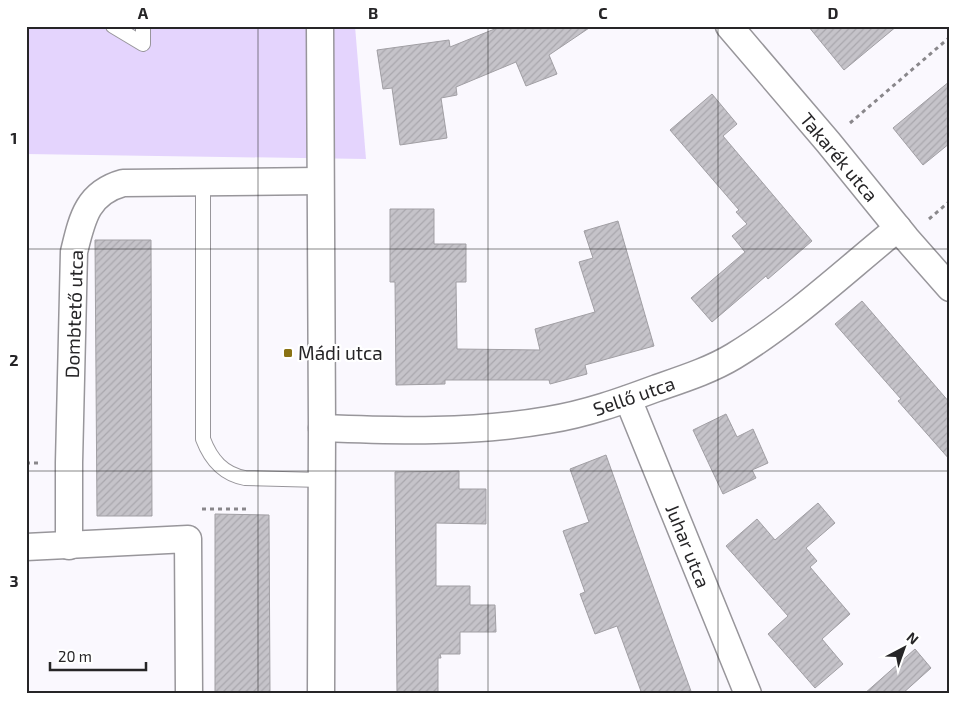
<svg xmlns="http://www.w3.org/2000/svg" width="976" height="720" viewBox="0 0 976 720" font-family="'Exo 2',sans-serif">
	<defs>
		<pattern id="building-hatch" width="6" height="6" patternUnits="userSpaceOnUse" patternTransform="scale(1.25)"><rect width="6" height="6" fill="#c5c3c9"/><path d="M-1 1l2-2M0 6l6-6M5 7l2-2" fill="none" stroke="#a9a7ad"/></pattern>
	</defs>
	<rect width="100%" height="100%" fill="#faf8fe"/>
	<!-- grass -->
	<polygon fill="#e4d4fd" points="26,26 355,26 366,159 26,154"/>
	<!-- building -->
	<g fill="url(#building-hatch)" stroke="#a19fa4">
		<polygon points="502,26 592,26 549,55 557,74 526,86 516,62 456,87 457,95 441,98 447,138 400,145 392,88 383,89 377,50 449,40 450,47"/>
		<polygon points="808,26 897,26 844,70"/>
		<polygon points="950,81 950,143 923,165 893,128"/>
		<polygon points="712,94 737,124 723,136 812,241 768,279 766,276 712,322 691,298 745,252 732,236 747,224 736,212 739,210 670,130"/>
		<polygon points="390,209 434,209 434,244 466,244 466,282 456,282 457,349 540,350 535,329 595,312 579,262 593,258 584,231 618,221 654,346 585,365 587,374 550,384 549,380 445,380 445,384 396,385 395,282 390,282"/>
		<polygon points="95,240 151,240 152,516 97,516"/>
		<polygon points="862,301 950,403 950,460 898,401 901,399 835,324"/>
		<polygon points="726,414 737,437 753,429 768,463 752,470 756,478 723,494 693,430"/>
		<polygon points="606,455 646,567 692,694 642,694 617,626 595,634 580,594 585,592 563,531 589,522 570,469"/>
		<polygon points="459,471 459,489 486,489 486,524 436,523 436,586 470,586 470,605 495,605 496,632 460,632 460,654 440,654 441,658 438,658 438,694 397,694 395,472"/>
		<polygon points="818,503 835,523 806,548 817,561 810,567 850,614 822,639 843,664 815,688 768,634 788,616 726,546 757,519 775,540"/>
		<polygon points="215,514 269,515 270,694 215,694"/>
		<polygon points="915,649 931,668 902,694 864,694"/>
	</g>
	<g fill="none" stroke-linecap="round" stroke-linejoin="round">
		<!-- service casing -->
		<g stroke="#98969b" stroke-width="16">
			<g id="service">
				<polyline points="113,26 143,44 143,26"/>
				<path d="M203,183V439C211,460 223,474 245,478L321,480"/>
			</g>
		</g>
		<!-- minor casing -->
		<g stroke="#98969b" stroke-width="29">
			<g id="minor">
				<polyline points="320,26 322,428 321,694"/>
				<polyline points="729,26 828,142 906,238 950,288"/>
				<polyline points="628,399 748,694"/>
				<path d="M322,428C397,431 473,433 548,420C586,414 622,401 657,388C683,379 711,370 734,356C793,320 844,272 898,228"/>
				<path d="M69,546V463L74,252C82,219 87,193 123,183L320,181"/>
				<polyline points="26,547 188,539 189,694"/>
			</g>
		</g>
		<!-- path -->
		<g stroke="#89878b" stroke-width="3" stroke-dasharray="4 4" stroke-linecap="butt">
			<polyline points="850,123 950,37"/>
			<polyline points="929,219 950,201"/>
			<polyline points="26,463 41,463"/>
			<polyline points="202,509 246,509"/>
		</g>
		<!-- service -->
		<use href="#service" stroke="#fff" stroke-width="14"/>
		<!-- minor -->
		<use href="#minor" stroke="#fff" stroke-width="26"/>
	</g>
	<!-- grid -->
	<path fill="none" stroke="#262527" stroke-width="1" stroke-opacity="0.55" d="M258,26V694M488,26V694M718,26V694M26,249H950M26,471H950"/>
	<!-- markers -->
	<rect fill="#8a7214" stroke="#fff" stroke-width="2" x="283" y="348" width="10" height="10" rx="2.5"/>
	<g text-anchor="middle" stroke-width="4.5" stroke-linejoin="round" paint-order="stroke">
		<!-- street labels -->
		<g font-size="19" fill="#262527" stroke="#fff">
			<text transform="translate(839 157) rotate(50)" y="7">Takarék utca</text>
			<text transform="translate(74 314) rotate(-88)" y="7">Dombtető utca</text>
			<text transform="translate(634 396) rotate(-19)" y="7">Sellő utca</text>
			<text transform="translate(688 546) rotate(68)" y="7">Juhar utca</text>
		</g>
		<!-- poi labels -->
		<g font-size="19" fill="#262527" stroke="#fff" text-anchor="start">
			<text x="298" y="360">Mádi utca</text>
		</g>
	</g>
	<!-- border -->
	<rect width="976" height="720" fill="none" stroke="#ffffff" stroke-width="55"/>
	<!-- north arrow -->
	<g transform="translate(904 648) rotate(41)" stroke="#ffffff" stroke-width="4" paint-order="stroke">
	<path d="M0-4L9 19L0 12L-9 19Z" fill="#262527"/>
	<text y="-8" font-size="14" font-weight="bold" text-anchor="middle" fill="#262527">N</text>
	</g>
	<!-- scale -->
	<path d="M50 662v8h96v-8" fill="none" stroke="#262527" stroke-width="2.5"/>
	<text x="58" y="662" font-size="15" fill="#262527" stroke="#ffffff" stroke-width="4" paint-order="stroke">20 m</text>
	<rect x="28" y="28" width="920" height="664" fill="none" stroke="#262527" stroke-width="2"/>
	<g font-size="16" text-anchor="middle" font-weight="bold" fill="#262527">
		<text x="143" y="19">A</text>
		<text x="373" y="19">B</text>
		<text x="603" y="19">C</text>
		<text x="833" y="19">D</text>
		<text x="14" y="144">1</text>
		<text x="14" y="366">2</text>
		<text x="14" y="587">3</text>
	</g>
</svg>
